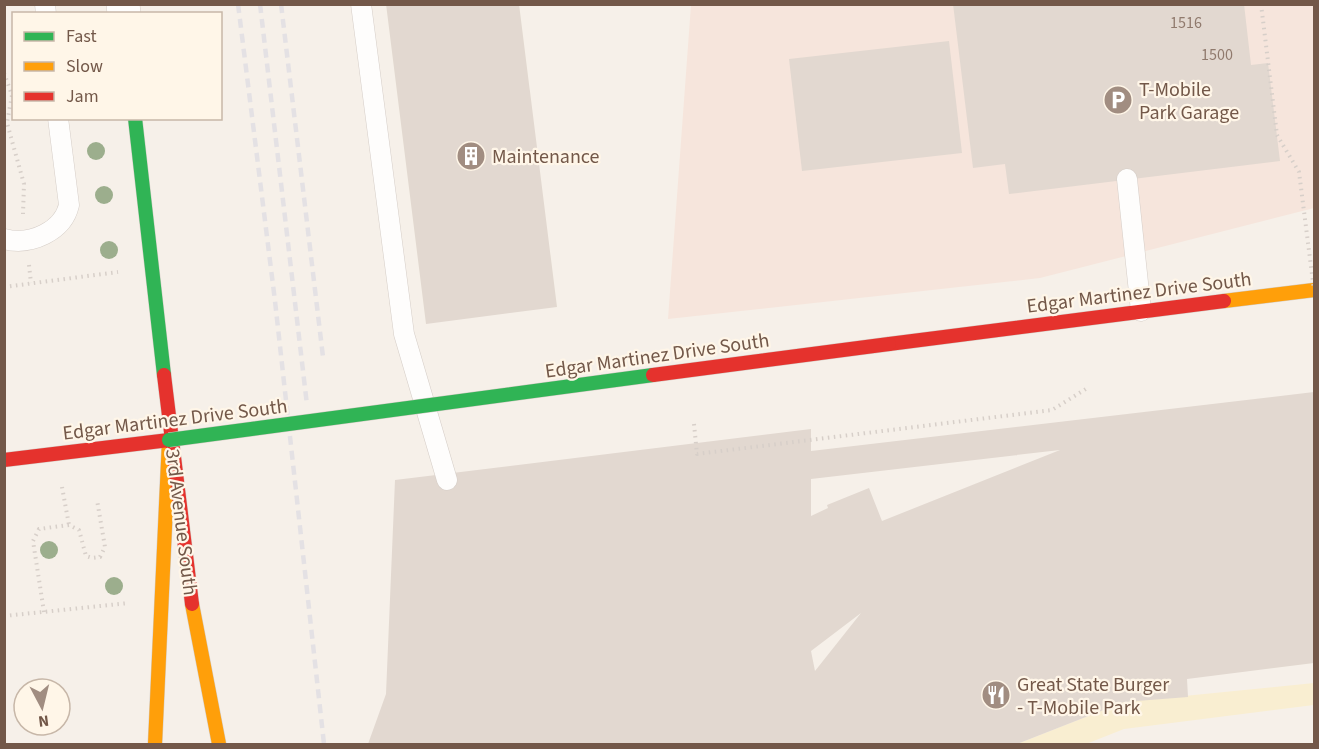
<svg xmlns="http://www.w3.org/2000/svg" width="1319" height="749" viewBox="0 0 1319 749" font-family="'Source Sans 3',sans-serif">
	<rect width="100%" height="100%" fill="#f6f0e9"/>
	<!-- commercial -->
	<polygon fill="#f6e5dc" points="691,5 1314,5 1314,208 1040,278 668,319"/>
	<!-- sand -->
	<polygon fill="#f9eed1" points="1314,683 1314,705 1124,729 1086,744 1017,744 1124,702"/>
	<!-- building -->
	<g fill="#e2d8d0" fill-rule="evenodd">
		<polygon points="386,4 519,4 557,307 426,324"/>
		<polygon points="953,4 1244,4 1251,65 1268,63 1280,161 1009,194 1005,164 973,168"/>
		<polygon points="949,41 962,153 802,171 789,59"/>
		<path d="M1314,392V663L1187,679L1188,697L1124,702L1017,744H368L386,694L395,480L811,429V451ZM1060,450L882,521L869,488L827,505L828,508L811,516V479ZM861,613L815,671L811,651Z"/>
	</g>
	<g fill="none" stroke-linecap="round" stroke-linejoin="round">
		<!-- lane casing -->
		<g stroke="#d5cdc7" stroke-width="21">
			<g id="lane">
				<polyline points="45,4 46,14"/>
				<polyline points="361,4 404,334 447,480"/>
				<polyline points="1127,179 1141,311"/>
				<path d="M4,239C31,246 63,231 69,205L58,118"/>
			</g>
		</g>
		<!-- street casing -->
		<g stroke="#d5cdc7" stroke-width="34">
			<polyline id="street" points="123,4 124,14"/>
		</g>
		<!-- fast casing -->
		<g stroke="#d4cdc6" stroke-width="15">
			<polyline id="fast" points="135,118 164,375"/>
		</g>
		<!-- slow casing -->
		<g stroke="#d4cdc6" stroke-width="15">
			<g id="slow">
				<polyline points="1224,301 1314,290"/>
				<polyline points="192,604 219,744"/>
				<polyline points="155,744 169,440"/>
			</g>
		</g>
		<!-- jam casing -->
		<g stroke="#d4cdc6" stroke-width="15">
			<g id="jam">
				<polyline points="889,344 1224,301"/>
				<polyline points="164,375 192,604"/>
				<polyline points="4,460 169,440"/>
			</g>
		</g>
		<!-- path -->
		<g stroke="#d7cfc9" stroke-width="4" stroke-dasharray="1.5 4.5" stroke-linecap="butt">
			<polyline points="1261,4 1277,135"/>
			<polyline points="4,73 12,95 7,123 24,184 23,214"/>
			<polyline points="29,265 31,283"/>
			<polyline points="4,287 118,272"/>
			<polyline points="694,424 697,454 1052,410 1089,387"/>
			<polyline points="62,487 69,525"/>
			<polyline points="44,612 33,541 39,529 69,525 79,530 86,556 92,558 100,557 105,547 97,500"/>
			<polyline points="4,616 129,603"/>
		</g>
		<!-- lane -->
		<use href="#lane" stroke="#fefdfc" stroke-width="20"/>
		<!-- street -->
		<use href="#street" stroke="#fefdfc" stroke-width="33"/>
		<!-- fast -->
		<use href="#fast" stroke="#30b455" stroke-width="14"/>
		<!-- slow -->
		<use href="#slow" stroke="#ff9f0a" stroke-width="14"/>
		<!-- jam -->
		<use href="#jam" stroke="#e5322d" stroke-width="14"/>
		<!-- rail -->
		<g stroke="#e4e1e4" stroke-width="4.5" stroke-dasharray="9 6" stroke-linecap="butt">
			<polyline points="238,4 275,301 324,744"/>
			<polyline points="260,4 307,405"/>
			<polyline points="281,4 323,357"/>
		</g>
		<!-- fast-bridge casing -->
		<g stroke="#d5cbc5" stroke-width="15" stroke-linecap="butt">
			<polyline id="fast-bridge" points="169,440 653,375"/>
		</g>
		<!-- jam-bridge casing -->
		<g stroke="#d5cbc5" stroke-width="15" stroke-linecap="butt">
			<polyline id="jam-bridge" points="653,375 889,344"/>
		</g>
		<!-- path-bridge -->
		<polyline stroke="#d7cfc9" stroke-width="4" stroke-dasharray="1.5 4.5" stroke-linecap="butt" points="1277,135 1299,172 1314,290"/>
		<!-- fast-bridge -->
		<use href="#fast-bridge" stroke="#30b455" stroke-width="14"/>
		<!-- jam-bridge -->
		<use href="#jam-bridge" stroke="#e5322d" stroke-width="14"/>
	</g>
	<!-- trees -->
	<g fill="#9cae8d">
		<circle cx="96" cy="151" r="9"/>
		<circle cx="104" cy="195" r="9"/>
		<circle cx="109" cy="250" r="9"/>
		<circle cx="49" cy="550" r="9"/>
		<circle cx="114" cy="586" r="9"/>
	</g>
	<!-- icons -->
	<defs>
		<g id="parking-disc" transform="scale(1.5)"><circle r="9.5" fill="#a18d81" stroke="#fff6e8"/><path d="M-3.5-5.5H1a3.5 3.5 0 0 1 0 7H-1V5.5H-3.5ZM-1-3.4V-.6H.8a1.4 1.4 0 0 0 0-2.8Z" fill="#fff"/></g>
		<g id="building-disc" transform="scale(1.5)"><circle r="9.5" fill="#a18d81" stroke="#fff6e8"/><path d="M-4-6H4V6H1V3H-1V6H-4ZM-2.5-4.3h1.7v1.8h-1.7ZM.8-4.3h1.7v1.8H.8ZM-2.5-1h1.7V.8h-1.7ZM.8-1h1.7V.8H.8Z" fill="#fff"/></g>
		<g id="restaurant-disc" transform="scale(1.5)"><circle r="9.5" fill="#a18d81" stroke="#fff6e8"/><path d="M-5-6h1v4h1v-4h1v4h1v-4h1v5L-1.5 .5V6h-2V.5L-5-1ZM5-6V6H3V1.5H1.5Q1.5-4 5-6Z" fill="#fff"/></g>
	</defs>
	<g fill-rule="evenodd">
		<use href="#parking-disc" x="1118" y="100"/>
		<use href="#building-disc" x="471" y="156"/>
		<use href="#restaurant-disc" x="996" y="695"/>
	</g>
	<g text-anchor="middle" stroke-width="4.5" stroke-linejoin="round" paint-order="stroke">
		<!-- number labels -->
		<g font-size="16" fill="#907a6d">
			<text x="1186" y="28">1516</text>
			<text x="1217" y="60">1500</text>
		</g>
		<!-- poi labels -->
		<g font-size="20" fill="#735849" stroke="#fff6e8" text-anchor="start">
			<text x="1139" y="96">T-Mobile<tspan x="1139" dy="23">Park Garage</tspan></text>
			<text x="492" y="163">Maintenance</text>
			<text x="1017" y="691">Great State Burger<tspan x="1017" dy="23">- T-Mobile Park</tspan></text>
		</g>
		<!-- street labels -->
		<g font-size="20" fill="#735849" stroke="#fff6e8">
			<text transform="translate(1139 292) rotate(-7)" y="7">Edgar Martinez Drive South</text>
			<text transform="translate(657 355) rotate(-8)" y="7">Edgar Martinez Drive South</text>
			<text transform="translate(175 419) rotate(-7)" y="7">Edgar Martinez Drive South</text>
			<text transform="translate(182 522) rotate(83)" y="7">3rd Avenue South</text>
		</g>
	</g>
	<!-- border -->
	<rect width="1319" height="749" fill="none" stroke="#735849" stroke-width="12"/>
	<!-- legend -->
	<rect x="12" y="12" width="210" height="108" fill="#fff6e8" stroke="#c7b7a8" stroke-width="1.5"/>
	<rect x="24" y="32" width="30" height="9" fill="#30b455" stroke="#c7b7a8" stroke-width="1.5"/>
	<text x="66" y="42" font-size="18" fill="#735849">Fast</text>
	<rect x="24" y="62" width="30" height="9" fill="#ff9f0a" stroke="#c7b7a8" stroke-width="1.5"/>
	<text x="66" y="72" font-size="18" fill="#735849">Slow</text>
	<rect x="24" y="92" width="30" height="9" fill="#e5322d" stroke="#c7b7a8" stroke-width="1.5"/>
	<text x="66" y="102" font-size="18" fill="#735849">Jam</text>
	<!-- north arrow -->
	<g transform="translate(42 707) rotate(173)"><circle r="28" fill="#fff6e8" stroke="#c7b7a8" stroke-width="1.5"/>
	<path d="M0-4.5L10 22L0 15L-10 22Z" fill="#a18d81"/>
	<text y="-9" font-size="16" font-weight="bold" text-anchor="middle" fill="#735849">N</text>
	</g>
</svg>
